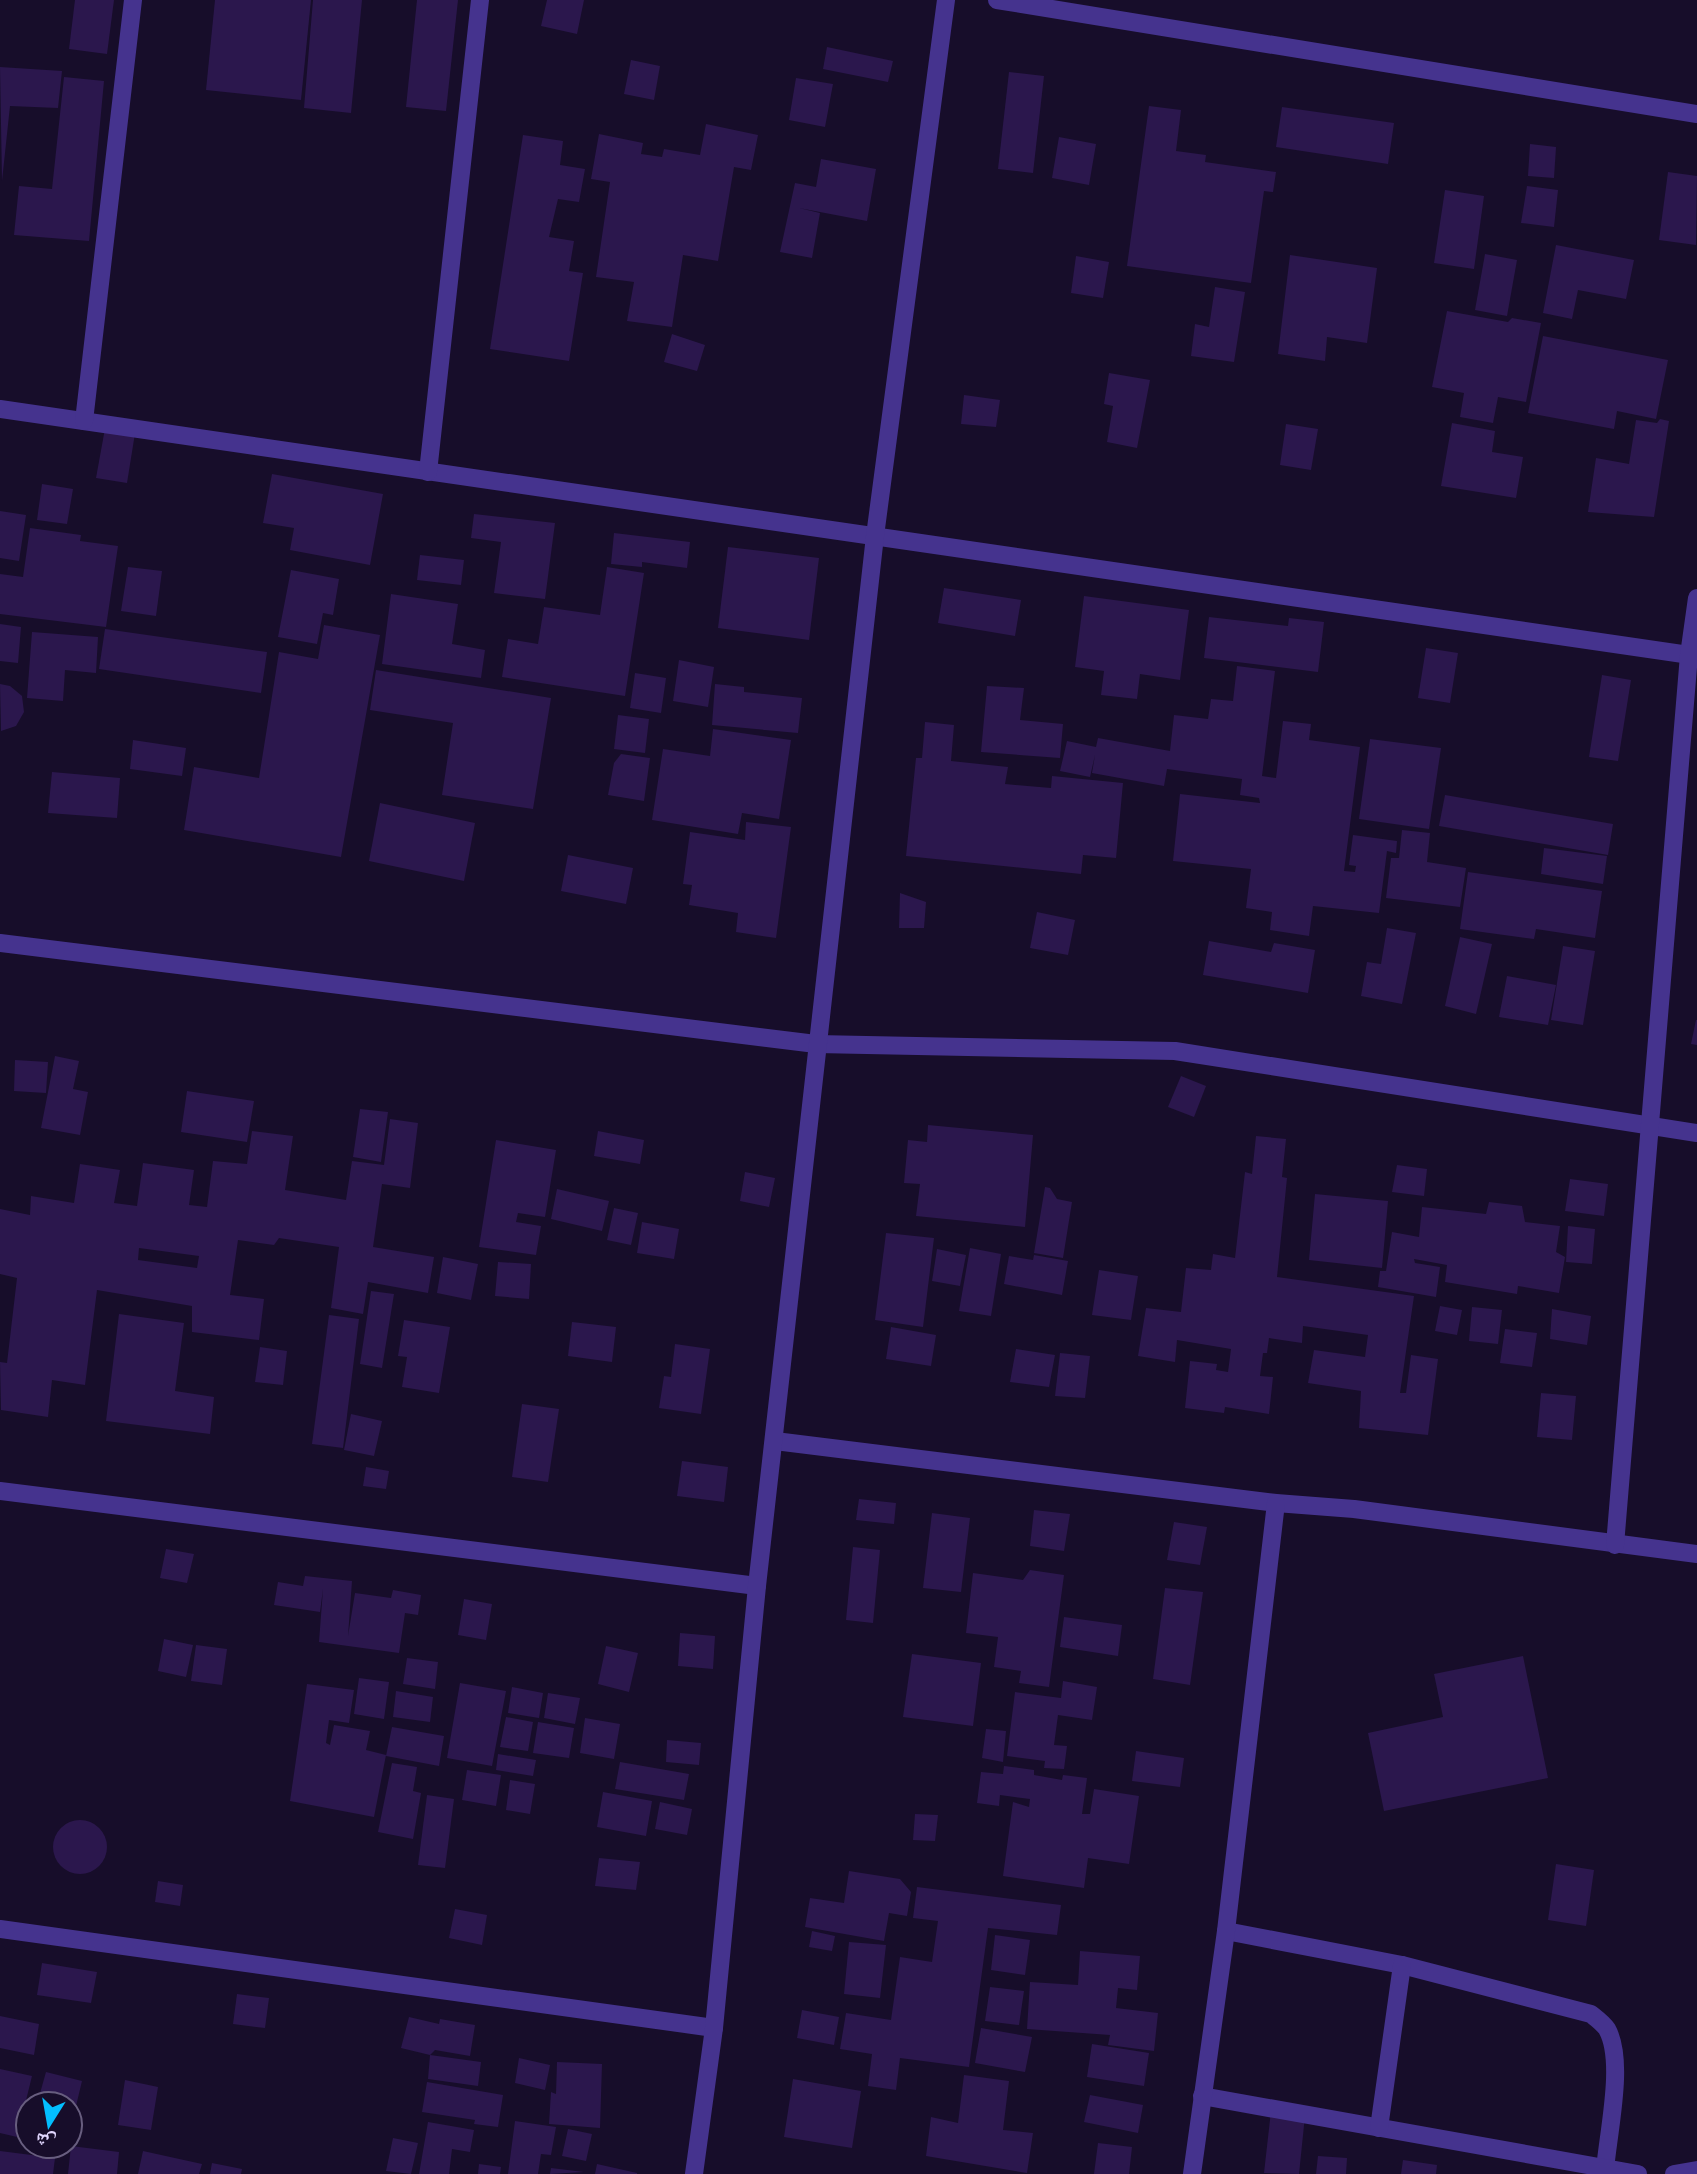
<svg xmlns="http://www.w3.org/2000/svg" width="1697" height="2174" viewBox="0 0 1697 2174" font-family="Karla,'Noto Naskh Arabic',sans-serif">
	<rect width="100%" height="100%" fill="#170d2a"/>
	<!-- building -->
	<g fill="#2b174d" fill-rule="evenodd">
		<polygon points="75,0 114,0 107,54 69,49"/>
		<polygon points="215,0 311,0 301,100 206,90"/>
		<polygon points="313,0 362,0 351,113 304,108"/>
		<polygon points="417,0 458,0 446,111 406,107"/>
		<polygon points="547,0 584,0 577,34 541,26"/>
		<polygon points="827,47 893,61 888,82 823,69"/>
		<polygon points="631,60 660,66 654,100 624,94"/>
		<polygon points="0,67 62,71 58,108 10,106 2,181"/>
		<polygon points="1009,72 1044,76 1033,173 998,169"/>
		<polygon points="64,77 104,81 89,241 14,235 19,186 52,189"/>
		<polygon points="796,78 833,84 825,127 789,120"/>
		<polygon points="1149,106 1181,110 1176,151 1206,155 1205,162 1276,172 1273,192 1264,191 1251,283 1127,266"/>
		<polygon points="1282,107 1394,123 1388,164 1276,147"/>
		<polygon points="706,124 758,135 751,170 734,167 718,261 683,255 672,327 627,321 634,282 596,277 610,182 591,179 599,134 643,143 641,154 662,157 664,149 700,155"/>
		<polygon points="523,135 563,141 560,165 585,169 579,202 558,199 549,237 574,241 569,271 583,273 569,361 490,349"/>
		<polygon points="1059,137 1096,144 1089,185 1052,178"/>
		<polygon points="1530,144 1556,147 1554,178 1528,176"/>
		<polygon points="821,159 876,169 867,221 799,208 820,213 812,258 780,252 795,183 816,187"/>
		<polygon points="1668,172 1697,176 1696,245 1659,240"/>
		<polygon points="1527,186 1558,190 1554,227 1521,223"/>
		<polygon points="1445,190 1484,196 1474,269 1434,263"/>
		<polygon points="1556,245 1634,260 1626,299 1578,290 1572,319 1543,313"/>
		<polygon points="1485,254 1517,260 1507,316 1475,310"/>
		<polygon points="1290,255 1377,268 1367,343 1327,337 1325,361 1278,354"/>
		<polygon points="1076,256 1109,262 1103,298 1071,293"/>
		<polygon points="1215,287 1245,292 1234,362 1191,356 1195,324 1209,327"/>
		<polygon points="1447,311 1508,322 1512,318 1541,323 1526,402 1498,397 1493,423 1460,417 1464,393 1432,387"/>
		<polygon points="672,334 705,345 697,371 664,362"/>
		<polygon points="1543,336 1668,360 1656,419 1617,411 1614,429 1528,413"/>
		<polygon points="1109,373 1150,380 1137,448 1107,442 1113,406 1104,404"/>
		<polygon points="964,395 1000,400 996,427 961,424"/>
		<polygon points="1660,419 1669,421 1654,517 1588,512 1596,458 1629,464 1636,420 1657,423"/>
		<polygon points="106,423 136,427 127,483 96,478"/>
		<polygon points="1452,423 1495,431 1492,452 1523,457 1516,498 1441,486"/>
		<polygon points="1286,424 1318,429 1311,470 1280,465"/>
		<polygon points="272,474 383,494 370,565 290,550 294,528 263,523"/>
		<polygon points="42,484 73,489 67,524 37,520"/>
		<polygon points="0,511 26,515 19,561 0,558"/>
		<polygon points="474,514 555,523 545,599 494,593 501,542 471,538"/>
		<polygon points="30,528 81,535 80,541 118,546 106,627 0,614 0,574 23,577"/>
		<polygon points="614,533 690,542 687,568 642,562 642,567 611,564"/>
		<polygon points="728,547 819,558 809,640 718,628"/>
		<polygon points="420,555 464,560 461,585 417,580"/>
		<polygon points="128,567 162,571 156,616 121,611"/>
		<polygon points="607,567 644,573 625,696 502,677 508,639 538,644 544,607 600,615"/>
		<polygon points="291,570 339,579 333,615 323,613 317,644 278,637"/>
		<polygon points="944,588 1021,600 1015,636 938,623"/>
		<polygon points="391,594 458,604 452,644 485,650 481,678 382,664"/>
		<polygon points="1084,596 1189,610 1180,680 1140,674 1137,699 1101,695 1104,671 1075,667"/>
		<polygon points="1209,617 1288,626 1289,618 1324,622 1318,672 1204,658"/>
		<polygon points="0,624 21,627 18,663 0,661"/>
		<polygon points="324,625 380,635 341,857 184,830 194,767 259,778 279,652 318,659"/>
		<polygon points="105,629 267,652 261,693 99,669"/>
		<polygon points="32,632 98,637 96,673 65,670 63,701 27,698"/>
		<polygon points="1426,648 1458,653 1450,703 1418,698"/>
		<polygon points="679,660 714,667 708,707 673,701"/>
		<polygon points="1237,666 1275,671 1262,776 1276,778 1283,721 1311,724 1309,740 1360,747 1344,871 1355,872 1356,866 1349,865 1353,835 1397,841 1396,853 1387,851 1379,913 1313,906 1309,936 1270,930 1272,912 1246,908 1251,869 1173,861 1180,794 1260,803 1259,798 1240,795 1242,779 1167,769 1164,786 1092,773 1095,755 1090,777 1060,771 1067,741 1096,747 1098,738 1170,751 1174,715 1208,719 1211,699 1233,701"/>
		<polygon points="376,670 551,698 533,809 442,795 453,723 370,710"/>
		<polygon points="635,673 666,678 661,713 630,708"/>
		<polygon points="1602,675 1631,680 1618,761 1589,757"/>
		<polygon points="0,684 10,686 22,696 24,712 16,726 1,731"/>
		<polygon points="715,684 744,687 744,692 802,698 798,733 712,725"/>
		<polygon points="987,686 1024,688 1020,720 1063,724 1060,758 981,752"/>
		<polygon points="618,715 649,719 645,753 614,749"/>
		<polygon points="925,722 954,725 951,761 1008,767 1005,784 1051,788 1052,776 1123,783 1116,858 1083,855 1081,874 906,856 916,758 922,758"/>
		<polygon points="713,729 791,740 779,819 742,813 738,834 652,820 663,749 710,756"/>
		<polygon points="1370,739 1441,748 1429,829 1359,819"/>
		<polygon points="133,740 186,748 182,776 130,769"/>
		<polygon points="621,754 650,758 644,801 608,795 614,763"/>
		<polygon points="52,772 120,778 117,818 48,813"/>
		<polygon points="1445,795 1613,824 1608,855 1439,826"/>
		<polygon points="380,803 475,823 464,881 369,861"/>
		<polygon points="746,822 791,827 776,938 736,932 738,913 689,905 692,885 683,884 690,832 745,840"/>
		<polygon points="1402,830 1430,833 1427,862 1466,868 1460,907 1386,898 1391,858 1399,858"/>
		<polygon points="1544,848 1607,856 1603,884 1541,874"/>
		<polygon points="568,855 633,868 626,904 561,891"/>
		<polygon points="1468,872 1602,891 1595,938 1536,929 1534,939 1460,929"/>
		<polygon points="900,893 926,902 924,928 899,928"/>
		<polygon points="1037,912 1075,920 1068,955 1030,948"/>
		<polygon points="1387,928 1416,933 1402,1004 1361,996 1367,962 1381,964"/>
		<polygon points="1460,937 1492,944 1476,1014 1445,1006"/>
		<polygon points="1209,941 1271,952 1274,943 1315,950 1308,993 1203,975"/>
		<polygon points="1563,946 1595,951 1583,1025 1551,1020"/>
		<polygon points="1507,976 1556,985 1548,1025 1499,1017"/>
		<polygon points="1696,1020 1697,1020 1697,1045 1691,1044"/>
		<polygon points="55,1056 79,1061 73,1089 88,1092 80,1135 41,1128"/>
		<polygon points="15,1060 48,1062 46,1093 14,1091"/>
		<polygon points="1181,1076 1206,1086 1194,1117 1168,1107"/>
		<polygon points="187,1091 254,1101 247,1142 181,1132"/>
		<polygon points="360,1109 388,1112 381,1162 353,1157"/>
		<path d="M390,1119L418,1123L410,1188L382,1184L373,1247L434,1257L428,1293L368,1282L363,1314L331,1308L339,1247L279,1238L274,1245L238,1240L230,1295L264,1299L259,1340L192,1332V1306L97,1290L85,1385L52,1380L48,1417L1,1410L0,1362L7,1363L17,1278L0,1274V1209L30,1215L31,1196L74,1203L80,1164L120,1170L114,1203L137,1206L143,1163L194,1170L189,1205L207,1207L213,1161L247,1164L252,1131L293,1136L285,1190L346,1200L352,1161L384,1165ZM139,1248L199,1256L197,1268L138,1260Z"/>
		<polygon points="928,1125 1033,1135 1025,1227 916,1216 920,1184 904,1183 908,1140 927,1142"/>
		<polygon points="598,1131 644,1140 640,1164 594,1156"/>
		<polygon points="1256,1136 1286,1139 1282,1177 1287,1178 1277,1277 1414,1296 1400,1393 1406,1393 1411,1355 1438,1359 1428,1435 1359,1428 1361,1391 1308,1383 1314,1350 1365,1357 1368,1335 1303,1326 1302,1343 1269,1338 1267,1353 1263,1353 1260,1376 1273,1377 1269,1414 1225,1407 1224,1413 1185,1408 1190,1361 1217,1364 1216,1370 1228,1372 1231,1349 1177,1340 1175,1362 1138,1356 1146,1308 1181,1312 1186,1268 1211,1270 1213,1254 1235,1258 1245,1172 1252,1174"/>
		<polygon points="496,1140 556,1150 545,1217 518,1213 516,1222 541,1226 536,1255 479,1247"/>
		<polygon points="1397,1165 1427,1169 1424,1196 1392,1192"/>
		<polygon points="745,1172 775,1178 769,1207 740,1201"/>
		<polygon points="1570,1179 1608,1184 1604,1216 1565,1211"/>
		<polygon points="1045,1187 1050,1188 1057,1199 1072,1202 1063,1258 1034,1253"/>
		<polygon points="557,1189 609,1201 602,1231 551,1219"/>
		<polygon points="1315,1194 1388,1201 1382,1268 1309,1260"/>
		<polygon points="1489,1202 1522,1206 1525,1222 1560,1226 1556,1252 1565,1257 1559,1293 1518,1286 1517,1294 1445,1282 1447,1265 1414,1259 1415,1263 1440,1267 1436,1297 1378,1287 1380,1271 1386,1271 1392,1232 1419,1237 1422,1207 1486,1214"/>
		<polygon points="614,1208 638,1213 631,1245 607,1240"/>
		<polygon points="642,1222 679,1229 674,1259 637,1253"/>
		<polygon points="1568,1226 1595,1229 1592,1264 1566,1262"/>
		<polygon points="886,1233 934,1238 923,1327 875,1320"/>
		<polygon points="970,1248 1001,1254 991,1316 959,1311"/>
		<polygon points="937,1249 966,1255 960,1286 932,1281"/>
		<polygon points="1034,1255 1068,1261 1062,1295 1004,1284 1009,1256 1033,1260"/>
		<polygon points="443,1257 478,1264 471,1300 437,1293"/>
		<polygon points="498,1262 531,1264 529,1299 495,1296"/>
		<polygon points="1099,1270 1138,1276 1131,1320 1092,1315"/>
		<polygon points="371,1291 394,1294 382,1368 360,1364"/>
		<polygon points="1440,1306 1462,1310 1457,1335 1435,1331"/>
		<polygon points="1472,1307 1502,1310 1498,1344 1469,1341"/>
		<polygon points="1552,1309 1591,1316 1587,1345 1550,1339"/>
		<polygon points="119,1314 184,1323 175,1391 214,1397 210,1434 106,1421"/>
		<polygon points="329,1315 359,1319 343,1448 312,1444"/>
		<polygon points="404,1320 450,1327 439,1393 402,1387 407,1357 398,1356"/>
		<polygon points="572,1322 616,1327 612,1362 568,1356"/>
		<polygon points="891,1327 936,1335 931,1366 886,1359"/>
		<polygon points="1505,1329 1537,1333 1532,1367 1500,1363"/>
		<polygon points="675,1344 710,1349 701,1414 659,1408 664,1376 671,1377"/>
		<polygon points="260,1347 287,1351 283,1385 255,1382"/>
		<polygon points="1016,1349 1055,1355 1049,1387 1010,1382"/>
		<polygon points="1060,1353 1090,1356 1085,1398 1055,1396"/>
		<polygon points="1541,1393 1576,1396 1572,1440 1537,1437"/>
		<polygon points="522,1404 559,1409 548,1482 512,1477"/>
		<polygon points="351,1414 382,1421 374,1456 344,1450"/>
		<polygon points="682,1461 728,1467 724,1502 677,1496"/>
		<polygon points="366,1467 389,1471 386,1489 363,1486"/>
		<polygon points="859,1499 896,1503 894,1524 856,1520"/>
		<polygon points="1034,1510 1070,1514 1064,1551 1030,1546"/>
		<polygon points="932,1513 970,1518 961,1592 923,1588"/>
		<polygon points="1174,1522 1207,1527 1200,1565 1167,1560"/>
		<polygon points="853,1547 880,1550 873,1623 846,1620"/>
		<polygon points="166,1549 194,1554 187,1583 160,1578"/>
		<polygon points="1030,1570 1064,1575 1049,1687 1019,1683 1021,1671 994,1667 998,1637 966,1633 973,1573 1023,1580"/>
		<polygon points="305,1576 352,1581 348,1636 355,1593 391,1598 393,1590 421,1595 418,1615 405,1613 399,1653 319,1642 323,1589 320,1612 274,1605 278,1582 303,1586"/>
		<polygon points="1165,1588 1203,1592 1190,1685 1153,1679"/>
		<polygon points="464,1599 492,1604 486,1640 458,1635"/>
		<polygon points="1064,1617 1122,1625 1118,1656 1060,1647"/>
		<polygon points="680,1633 715,1636 713,1669 678,1666"/>
		<polygon points="164,1639 193,1645 186,1677 158,1671"/>
		<polygon points="196,1645 227,1649 222,1685 191,1681"/>
		<polygon points="606,1646 638,1653 629,1692 598,1684"/>
		<polygon points="912,1654 981,1663 973,1726 903,1717"/>
		<polygon points="1523,1656 1548,1778 1384,1811 1368,1733 1443,1717 1434,1674"/>
		<polygon points="407,1658 438,1662 435,1689 403,1684"/>
		<polygon points="359,1678 389,1682 384,1719 354,1714"/>
		<polygon points="1063,1681 1097,1687 1092,1720 1058,1715 1054,1745 1067,1746 1064,1769 1044,1768 1045,1761 1007,1756 1015,1692 1061,1698"/>
		<polygon points="460,1683 506,1691 492,1766 447,1758"/>
		<polygon points="307,1684 354,1690 349,1723 329,1720 326,1743 330,1745 334,1725 370,1731 366,1750 386,1755 374,1817 290,1801"/>
		<polygon points="512,1687 543,1693 539,1718 508,1713"/>
		<polygon points="396,1691 433,1697 430,1722 393,1717"/>
		<polygon points="548,1693 580,1698 575,1724 544,1718"/>
		<polygon points="506,1717 533,1722 528,1751 500,1747"/>
		<polygon points="585,1718 620,1724 614,1759 580,1753"/>
		<polygon points="538,1722 574,1728 569,1758 533,1753"/>
		<polygon points="392,1727 444,1736 439,1766 386,1756"/>
		<polygon points="986,1729 1006,1731 1003,1762 982,1758"/>
		<polygon points="667,1740 701,1743 699,1765 666,1762"/>
		<polygon points="1136,1751 1184,1758 1180,1787 1132,1781"/>
		<polygon points="498,1754 536,1760 533,1776 496,1770"/>
		<polygon points="620,1762 689,1774 684,1800 615,1789"/>
		<polygon points="392,1763 417,1767 413,1791 421,1793 413,1839 378,1832"/>
		<polygon points="1004,1766 1034,1770 1034,1775 1062,1780 1063,1775 1087,1778 1082,1814 1090,1814 1094,1789 1139,1796 1129,1864 1088,1858 1084,1888 1003,1876 1013,1802 1029,1807 1030,1799 1000,1795 999,1806 977,1803 981,1772 1003,1774"/>
		<polygon points="467,1770 501,1775 496,1806 462,1800"/>
		<polygon points="510,1780 535,1784 530,1814 506,1810"/>
		<polygon points="603,1792 652,1801 646,1836 597,1827"/>
		<polygon points="427,1795 454,1799 445,1868 418,1865"/>
		<polygon points="660,1802 692,1809 687,1835 655,1829"/>
		<polygon points="915,1814 938,1815 935,1841 913,1840"/>
		<circle cx="80" cy="1847" r="27"/>
		<polygon points="599,1858 640,1862 636,1890 595,1886"/>
		<polygon points="1556,1864 1594,1870 1586,1926 1548,1920"/>
		<polygon points="849,1871 900,1879 911,1892 907,1916 889,1913 884,1941 805,1927 810,1898 844,1903"/>
		<polygon points="158,1881 183,1885 180,1906 155,1902"/>
		<polygon points="917,1887 1061,1905 1057,1935 988,1928 969,2067 900,2058 896,2090 868,2086 872,2054 840,2049 846,2013 891,2020 900,1957 932,1962 938,1921 913,1918"/>
		<polygon points="455,1909 487,1915 482,1945 449,1938"/>
		<polygon points="812,1931 835,1936 832,1951 809,1947"/>
		<polygon points="995,1935 1030,1940 1025,1975 991,1970"/>
		<polygon points="849,1942 886,1945 880,1998 844,1994"/>
		<polygon points="1080,1951 1140,1956 1137,1990 1118,1988 1116,2008 1158,2013 1154,2051 1108,2045 1110,2035 1027,2029 1030,1982 1078,1985"/>
		<polygon points="42,1963 97,1972 91,2003 37,1995"/>
		<polygon points="990,1987 1024,1991 1019,2025 985,2021"/>
		<polygon points="237,1994 269,1998 265,2028 233,2024"/>
		<polygon points="802,2010 839,2017 834,2045 797,2038"/>
		<polygon points="0,2016 39,2024 34,2055 0,2048"/>
		<polygon points="409,2017 439,2024 440,2019 475,2025 470,2056 435,2050 430,2055 401,2048"/>
		<polygon points="981,2028 1032,2037 1025,2072 975,2063"/>
		<polygon points="1092,2044 1149,2053 1144,2086 1087,2077"/>
		<polygon points="430,2055 481,2062 478,2086 428,2079"/>
		<polygon points="519,2058 550,2065 545,2090 515,2083"/>
		<polygon points="557,2062 602,2064 600,2128 549,2124 551,2092 556,2094"/>
		<polygon points="0,2069 32,2076 17,2137 0,2133"/>
		<polygon points="46,2072 82,2081 71,2127 70,2104 37,2104"/>
		<polygon points="964,2075 1009,2081 1003,2130 1033,2133 1027,2173 926,2156 931,2117 958,2123"/>
		<polygon points="793,2079 861,2091 852,2148 784,2137"/>
		<polygon points="125,2080 158,2087 151,2130 118,2125"/>
		<polygon points="427,2082 503,2095 498,2127 474,2124 475,2120 422,2112"/>
		<polygon points="1090,2095 1143,2105 1138,2133 1084,2122"/>
		<polygon points="1272,2102 1306,2106 1299,2174 1264,2173"/>
		<polygon points="515,2121 556,2127 551,2155 541,2154 538,2174 508,2174"/>
		<polygon points="428,2122 474,2130 470,2152 452,2149 449,2174 419,2174"/>
		<polygon points="568,2129 592,2134 586,2161 562,2156"/>
		<polygon points="393,2138 418,2143 411,2174 386,2171"/>
		<polygon points="1098,2143 1132,2147 1129,2174 1094,2174"/>
		<polygon points="71,2146 119,2152 117,2174 68,2174"/>
		<polygon points="0,2151 55,2158 53,2174 0,2174"/>
		<polygon points="143,2151 202,2164 199,2174 138,2174"/>
		<polygon points="1318,2156 1347,2158 1346,2174 1316,2174"/>
		<polygon points="1403,2160 1437,2165 1436,2174 1401,2174"/>
		<polygon points="212,2163 242,2169 241,2174 210,2174"/>
		<polygon points="479,2164 501,2167 500,2174 478,2174"/>
		<polygon points="597,2164 637,2173 637,2174 595,2174"/>
		<polygon points="551,2168 584,2172 550,2174"/>
	</g>
	<g fill="none" stroke-linecap="round" stroke-linejoin="round">
		<!-- street -->
		<g stroke="#45338e" stroke-width="18">
			<polyline points="997,0 1697,114"/>
			<polyline points="0,409 1697,656"/>
			<polyline points="84,421 133,0"/>
			<polyline points="428,472 480,0"/>
			<polyline points="0,943 816,1044 1175,1051 1697,1133"/>
			<polyline points="775,1441 1276,1503 1354,1509 1697,1554"/>
			<polyline points="0,1491 757,1586"/>
			<polyline points="1615,1545 1689,655 1697,598"/>
			<polyline points="0,1929 714,2028"/>
			<path d="M1226,1931L1402,1965L1591,2014C1596,2018 1603,2023 1607,2029C1625,2061 1608,2132 1605,2170"/>
			<polyline points="1202,2096 1638,2174"/>
			<polyline points="1379,2128 1402,1965"/>
			<polyline points="694,2174 714,2028 757,1586 875,536 946,0"/>
			<polyline points="1192,2174 1226,1931 1276,1503"/>
			<polyline points="1674,2174 1697,2170"/>
		</g>
	</g>
	<!-- north arrow -->
	<g transform="translate(49 2125) rotate(191)"><circle r="33" fill="#170d2a" stroke="#685e7f" stroke-width="2"/>
	<path d="M0-5L12 26L0 18L-12 26Z" fill="#03beff"/>
	<text y="-10" font-size="19" font-weight="bold" text-anchor="middle" fill="#e2d7ff">ش</text>
	</g>
</svg>
